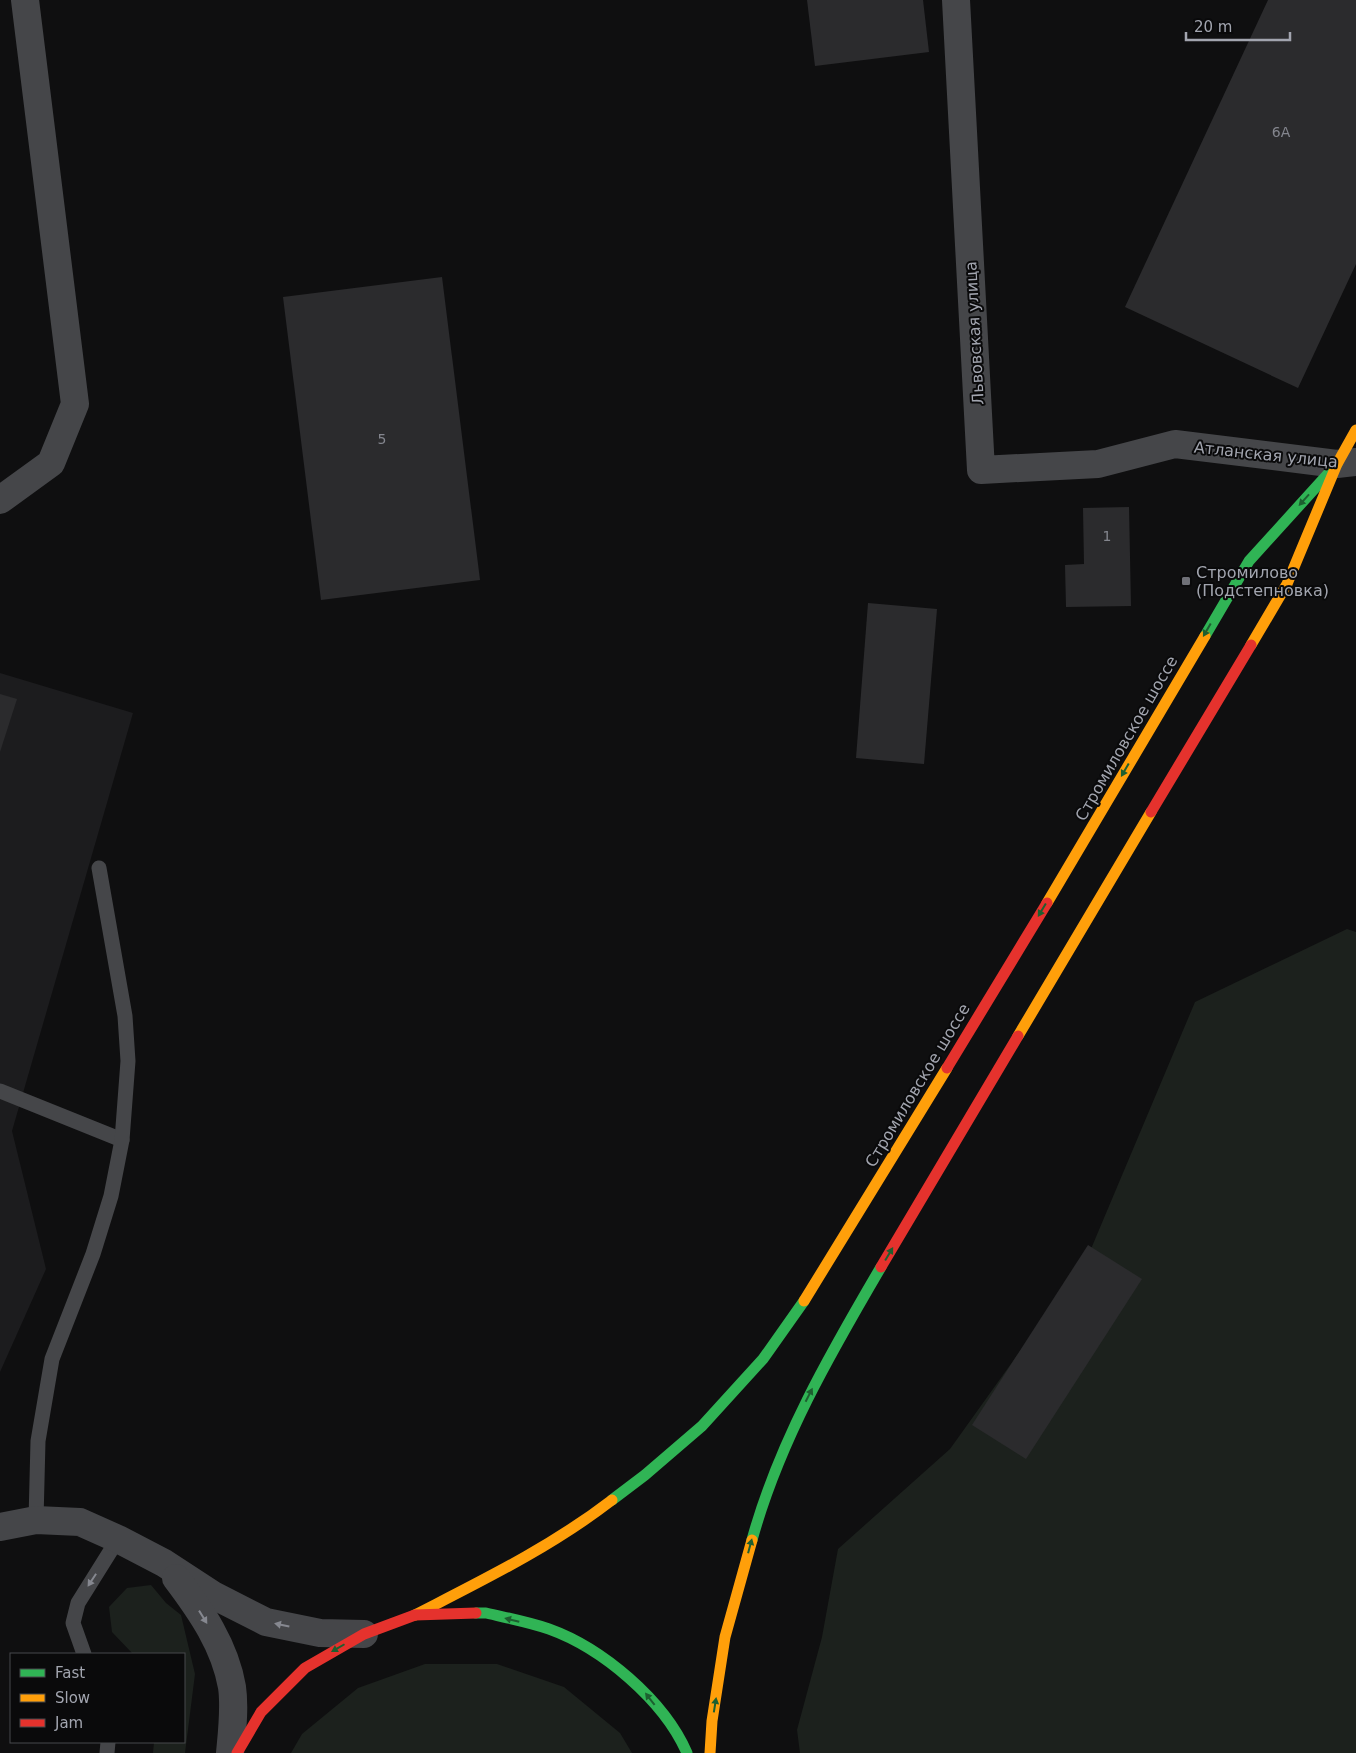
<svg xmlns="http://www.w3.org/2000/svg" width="1356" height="1753" viewBox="0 0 1356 1753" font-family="'DejaVu Sans',sans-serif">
	<rect width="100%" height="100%" fill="#0f0f10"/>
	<!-- built -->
	<polygon fill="#1c1c1e" points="0,673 133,713 12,1131 46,1269 0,1372"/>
	<!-- green -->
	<g fill="#1c211d">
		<polygon points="1347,929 1356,932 1356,1753 800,1753 797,1730 822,1637 838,1549 950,1449 1088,1256 1195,1002"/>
		<polygon points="151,1585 166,1603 181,1615 195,1674 185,1753 153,1753 154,1742 184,1742 184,1654 133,1654 112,1632 109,1607 127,1588"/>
		<polygon points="425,1664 497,1664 564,1687 620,1733 632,1753 291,1753 302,1734 358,1688"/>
	</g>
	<!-- building -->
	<g fill="#2b2b2d">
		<polygon points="807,0 923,0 929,52 815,66"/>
		<polygon points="1268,0 1356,0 1356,264 1298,388 1125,307"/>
		<polygon points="442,277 480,580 321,600 283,297"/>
		<polygon points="1129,507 1131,606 1066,607 1065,565 1084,564 1083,508"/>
		<polygon points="868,603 937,609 924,764 856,758"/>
		<polygon points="0,694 17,699 0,752"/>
		<polygon points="1088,1245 1142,1279 1026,1459 972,1425"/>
	</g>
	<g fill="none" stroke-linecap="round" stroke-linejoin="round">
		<!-- lane -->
		<g stroke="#454649" stroke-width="15">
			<polyline points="0,1091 122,1140"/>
			<polyline points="36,1520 38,1441 52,1359 93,1254 111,1196 122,1140 128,1061 125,1016 99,868"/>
			<polyline points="84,1654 73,1623 78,1603 118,1539"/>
			<polyline points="107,1753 108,1742"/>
		</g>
		<!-- street -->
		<g stroke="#454649" stroke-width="28">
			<polyline points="956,0 981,470 1098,464 1175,444 1337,464 1356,462"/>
			<polyline points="0,500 51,463 75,404 25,0"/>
			<polyline points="0,1527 36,1520 80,1522 118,1539 164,1563 213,1595 266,1622 320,1633 364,1634"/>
			<path d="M176,1578C201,1611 225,1646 232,1687C235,1708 232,1732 230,1753"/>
		</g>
		<!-- fast -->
		<g stroke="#30b455" stroke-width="11">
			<polyline points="1205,636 1249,561 1337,464"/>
			<polyline points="612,1500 645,1475 702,1426 763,1359 804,1301"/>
			<path d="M752,1540C779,1442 830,1354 881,1267"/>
			<path d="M476,1613H486C507,1618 529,1622 549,1629C602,1648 664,1700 687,1753"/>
		</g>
		<!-- slow -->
		<g stroke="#ff9f0a" stroke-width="11">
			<polyline points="1251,645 1287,584 1337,464 1356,430"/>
			<polyline points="1047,903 1205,636"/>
			<polyline points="1018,1036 1151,812"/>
			<polyline points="804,1301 947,1068"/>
			<path d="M415,1615C483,1580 551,1547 612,1500"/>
			<polyline points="710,1753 712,1721 725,1637 752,1540"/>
		</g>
		<!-- jam -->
		<g stroke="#e5322d" stroke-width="11">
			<polyline points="1151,812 1251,645"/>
			<polyline points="947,1068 1047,903"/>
			<polyline points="881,1267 1018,1036"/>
			<polyline points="237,1753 261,1712 305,1668 364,1634 415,1615 476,1613"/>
		</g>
	</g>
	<!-- one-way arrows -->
	<defs><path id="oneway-solid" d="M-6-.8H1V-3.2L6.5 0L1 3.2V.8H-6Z" transform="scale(1.25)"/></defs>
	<g fill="#1d5f30">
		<use href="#oneway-solid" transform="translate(1304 500) rotate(132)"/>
		<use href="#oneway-solid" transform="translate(1207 630) rotate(120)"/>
		<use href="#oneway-solid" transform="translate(1125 770) rotate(120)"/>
		<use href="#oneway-solid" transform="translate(1042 910) rotate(121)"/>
		<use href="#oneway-solid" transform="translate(889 1254) rotate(-59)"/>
		<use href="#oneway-solid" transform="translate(809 1395) rotate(-63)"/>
		<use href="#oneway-solid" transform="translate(750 1546) rotate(-75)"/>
		<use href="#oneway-solid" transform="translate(512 1620) rotate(-166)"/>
		<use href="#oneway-solid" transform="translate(338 1648) rotate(150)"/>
		<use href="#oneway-solid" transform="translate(650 1699) rotate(-128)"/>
		<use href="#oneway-solid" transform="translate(715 1705) rotate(-81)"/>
	</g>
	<g fill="#868890">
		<use href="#oneway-solid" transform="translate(92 1580) rotate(123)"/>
		<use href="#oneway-solid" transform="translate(203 1617) rotate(58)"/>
		<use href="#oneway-solid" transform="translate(282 1625) rotate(-168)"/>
	</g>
	<!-- markers -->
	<rect fill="#6f7077" stroke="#0a0a0b" stroke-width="2" x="1181" y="576" width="10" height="10" rx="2.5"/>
	<g text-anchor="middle" stroke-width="4" stroke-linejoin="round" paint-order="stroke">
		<!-- number labels -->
		<g font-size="14" fill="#84868e">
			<text x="1281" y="137">6А</text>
			<text x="382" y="444">5</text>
			<text x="1107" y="541">1</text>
		</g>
		<!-- street labels -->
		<g font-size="16" fill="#a2a5af" stroke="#0a0a0b">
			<text transform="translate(974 333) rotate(-93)" y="6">Львовская улица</text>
			<text transform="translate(1266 454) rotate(6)" y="6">Атланская улица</text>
			<text transform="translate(1126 738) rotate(-60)" y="6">Стромиловское шоссе</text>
			<text transform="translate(917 1085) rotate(-59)" y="6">Стромиловское шоссе</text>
		</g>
		<!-- poi labels -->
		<g font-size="16" fill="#a2a5af" stroke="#0a0a0b" text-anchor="start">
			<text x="1196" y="578">Стромилово<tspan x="1196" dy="18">(Подстепновка)</tspan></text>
		</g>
	</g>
	<!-- legend -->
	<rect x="10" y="1653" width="175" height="90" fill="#0a0a0b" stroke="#47484d"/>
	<rect x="20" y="1669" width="25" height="8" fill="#30b455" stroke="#47484d"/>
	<text x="55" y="1678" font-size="15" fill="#a2a5af">Fast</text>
	<rect x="20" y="1694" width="25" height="8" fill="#ff9f0a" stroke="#47484d"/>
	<text x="55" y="1703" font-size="15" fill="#a2a5af">Slow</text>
	<rect x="20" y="1719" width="25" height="8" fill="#e5322d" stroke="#47484d"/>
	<text x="55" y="1728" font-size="15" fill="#a2a5af">Jam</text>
	<!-- scale -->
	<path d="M1186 32v8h104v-8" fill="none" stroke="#a2a5af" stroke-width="2.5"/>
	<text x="1194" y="32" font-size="15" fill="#a2a5af" stroke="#0a0a0b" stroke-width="4" paint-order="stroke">20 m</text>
</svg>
